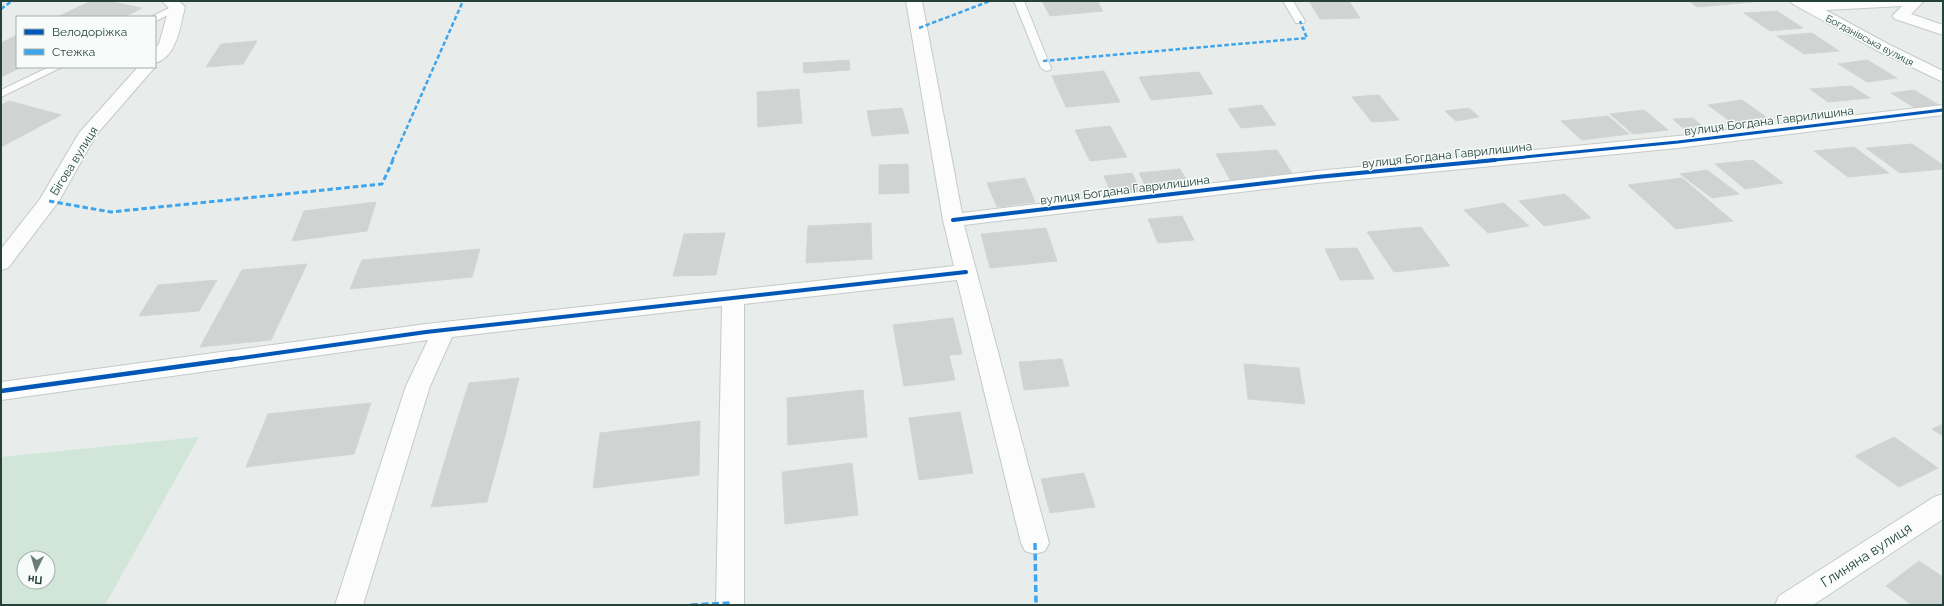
<svg xmlns="http://www.w3.org/2000/svg" width="1944" height="606" viewBox="0 0 1944 606" font-family="Raleway,sans-serif">
	<rect width="100%" height="100%" fill="#e8edeb"/>
	<!-- green -->
	<path fill="#d1e6d8" fill-rule="evenodd" d="M199,437L105,605H1V457ZM24,558H48V582H24Z"/>
	<!-- building -->
	<g fill="#cfd4d2" stroke="#d1d6d4">
		<polygon points="91,1 108,1 142,8 124,17 57,17"/>
		<polygon points="1042,1 1097,1 1103,11 1050,16"/>
		<polygon points="1309,1 1349,1 1360,18 1320,19"/>
		<polygon points="1689,1 1751,1 1753,2 1697,7"/>
		<polygon points="1777,11 1803,28 1770,31 1744,13"/>
		<polygon points="1812,33 1839,51 1804,54 1777,36"/>
		<polygon points="17,35 17,67 22,67 1,77 1,43"/>
		<polygon points="257,41 243,64 206,67 221,44"/>
		<polygon points="849,60 850,70 804,73 803,63"/>
		<polygon points="1867,60 1897,78 1867,82 1838,64"/>
		<polygon points="1104,71 1120,102 1066,107 1052,76"/>
		<polygon points="1199,72 1213,94 1151,100 1139,77"/>
		<polygon points="1851,86 1870,98 1828,102 1810,89"/>
		<polygon points="799,89 802,123 758,127 757,92"/>
		<polygon points="1914,90 1939,105 1915,108 1891,93"/>
		<polygon points="1379,95 1399,120 1372,122 1352,97"/>
		<polygon points="1742,100 1769,119 1734,124 1708,105"/>
		<polygon points="9,101 61,115 1,147 1,105"/>
		<polygon points="1262,105 1276,125 1241,128 1228,109"/>
		<polygon points="902,108 909,133 872,136 867,111"/>
		<polygon points="1469,108 1479,117 1456,121 1445,111"/>
		<polygon points="1644,110 1668,130 1633,134 1610,114"/>
		<polygon points="1608,116 1629,134 1582,140 1561,121"/>
		<polygon points="1693,118 1709,132 1688,133 1673,119"/>
		<polygon points="1110,126 1127,157 1090,161 1075,130"/>
		<polygon points="1912,144 1943,165 1943,169 1900,173 1866,148"/>
		<polygon points="1854,147 1889,173 1848,177 1814,151"/>
		<polygon points="1277,150 1295,178 1232,183 1216,154"/>
		<polygon points="1753,160 1783,183 1745,189 1715,164"/>
		<polygon points="908,164 909,193 879,194 879,165"/>
		<polygon points="1180,169 1189,184 1147,189 1139,173"/>
		<polygon points="1707,170 1739,194 1712,198 1680,174"/>
		<polygon points="1132,173 1141,192 1112,195 1104,176"/>
		<polygon points="1025,178 1035,202 997,207 987,183"/>
		<polygon points="1682,178 1733,221 1676,229 1628,185"/>
		<polygon points="1565,194 1591,218 1544,226 1519,201"/>
		<polygon points="376,202 367,231 292,241 304,211"/>
		<polygon points="1504,203 1529,226 1488,233 1464,210"/>
		<polygon points="1182,216 1194,240 1158,243 1148,219"/>
		<polygon points="871,223 872,259 806,263 808,226"/>
		<polygon points="1421,227 1450,266 1394,272 1367,232"/>
		<polygon points="1046,228 1057,261 990,268 981,234"/>
		<polygon points="725,233 716,275 673,276 684,234"/>
		<polygon points="1357,248 1374,279 1340,280 1325,249"/>
		<polygon points="480,249 472,277 350,289 362,260"/>
		<polygon points="307,264 271,340 200,347 242,270"/>
		<polygon points="217,280 199,311 139,316 158,285"/>
		<polygon points="953,318 962,354 949,355 955,380 904,386 893,325"/>
		<polygon points="1062,359 1069,386 1024,390 1019,362"/>
		<polygon points="1244,364 1299,368 1305,404 1248,399"/>
		<polygon points="519,378 506,432 452,437 469,383"/>
		<polygon points="863,390 867,437 788,445 787,398"/>
		<polygon points="371,403 354,454 246,467 268,414"/>
		<polygon points="960,412 973,473 919,480 909,418"/>
		<polygon points="700,421 699,475 593,488 600,433"/>
		<polygon points="1943,424 1943,436 1932,429"/>
		<polygon points="506,432 487,502 431,507 452,437"/>
		<polygon points="1894,437 1938,468 1899,487 1855,456"/>
		<polygon points="852,463 858,515 785,524 782,472"/>
		<polygon points="1084,473 1095,507 1050,513 1041,479"/>
		<polygon points="1919,561 1943,577 1943,605 1912,605 1886,586"/>
	</g>
	<g fill="none" stroke-linecap="round" stroke-linejoin="round">
		<!-- lane casing -->
		<g stroke="#c5cac8" stroke-width="2">
			<g id="lane">
				<polygon points="1014,1 1024,1 1051,68 1050,70 1046,71 1041,68"/>
				<polygon points="1283,1 1293,1 1305,21 1304,23 1296,23"/>
				<polygon points="177,4 182,7 180,9 158,20 155,21 155,17 151,17"/>
				<polygon points="49,67 62,67 1,97 1,90"/>
			</g>
		</g>
		<!-- street casing -->
		<g stroke="#c5cac8" stroke-width="2">
			<g id="street">
				<path d="M162,1H179L185,7C180,26 177,57 155,63V48L159,44L169,8Z"/>
				<polygon points="906,1 922,1 962,213 1317,171 1678,136 1943,105 1943,115 1678,148 1317,183 964,225 1049,543 1045,551 1035,554 1025,551 1021,543 957,280 744,304 744,605 716,605 722,306 452,337 430,386 363,605 335,605 406,386 428,340 1,400 1,382 426,324 954,266 943,220"/>
				<polygon points="1807,1 1924,1 1911,14 1943,25 1943,35 1895,19 1892,16 1902,6 1807,11 1802,9 1799,6 1802,3"/>
				<polygon points="138,67 155,67 96,135 59,201 8,268 1,270 1,249 40,199 79,133"/>
				<polygon points="1943,494 1943,519 1813,605 1775,605 1779,596 1934,497"/>
			</g>
		</g>
		<!-- secondary casing -->
		<g stroke="#c3cbc8" stroke-width="2">
			<polygon id="secondary" points="1790,1 1809,1 1888,44 1943,71 1943,82 1876,50 1793,4"/>
		</g>
		<!-- lane -->
		<use href="#lane" fill="#fcfcfc" fill-rule="evenodd"/>
		<!-- street -->
		<use href="#street" fill="#fcfcfc" fill-rule="evenodd"/>
		<!-- secondary -->
		<use href="#secondary" fill="#fcfcfc" fill-rule="evenodd"/>
		<!-- quiet-far2 -->
		<g stroke="#3ea4ec" stroke-width="2.5" stroke-dasharray="4.5 2.5" stroke-linecap="butt">
			<polyline points="1,9 12,1"/>
			<polyline points="919,28 990,1"/>
			<polyline points="1043,61 1307,38 1300,21"/>
			<polyline points="392,161 463,1"/>
		</g>
		<!-- quiet-far1 -->
		<polyline stroke="#3ea4ec" stroke-width="3" stroke-dasharray="5.5 3" stroke-linecap="butt" points="49,201 111,212 382,184 393,160"/>
		<!-- quiet -->
		<g stroke="#3ea4ec" stroke-width="3.5" stroke-dasharray="7 3.5" stroke-linecap="butt">
			<polyline points="1035,543 1036,605"/>
			<polyline points="691,605 730,603"/>
		</g>
		<!-- cycleway-far2 casing -->
		<g stroke="#f7fbf9" stroke-width="5">
			<polyline id="cycleway-far2" points="1484,161 1678,142 1943,110"/>
		</g>
		<!-- cycleway-far1 casing -->
		<g stroke="#f7fbf9" stroke-width="6">
			<g id="cycleway-far1">
				<polyline points="953,220 1317,177 1495,160"/>
				<polyline points="227,360 426,332 966,272"/>
			</g>
		</g>
		<!-- cycleway casing -->
		<g stroke="#f7fbf9" stroke-width="7">
			<polyline id="cycleway" points="1,391 234,359"/>
		</g>
		<!-- cycleway-far2 -->
		<use href="#cycleway-far2" stroke="#0057b8" stroke-width="3"/>
		<!-- cycleway-far1 -->
		<use href="#cycleway-far1" stroke="#0057b8" stroke-width="4"/>
		<!-- cycleway -->
		<use href="#cycleway" stroke="#0057b8" stroke-width="4.5"/>
	</g>
	<g text-anchor="middle" stroke-width="3" stroke-linejoin="round" paint-order="stroke">
		<!-- far-street labels -->
		<g font-size="10" fill="#24423a" stroke="#f7fbf9">
			<text transform="translate(1870 40) rotate(28)" y="4">Богданівська вулиця</text>
		</g>
		<!-- street labels -->
		<g font-size="12" fill="#24423a" stroke="#f7fbf9">
			<text transform="translate(1769 121) rotate(-7)" y="4">вулиця Богдана Гаврилишина</text>
			<text transform="translate(1447 155) rotate(-6)" y="4">вулиця Богдана Гаврилишина</text>
			<text transform="translate(74 161) rotate(-58)" y="4">Бігова вулиця</text>
			<text transform="translate(1125 190) rotate(-7)" y="4">вулиця Богдана Гаврилишина</text>
		</g>
		<!-- near-street labels -->
		<g font-size="14" fill="#24423a" stroke="#f7fbf9">
			<text transform="translate(1866 555) rotate(-33)" y="5">Глиняна вулиця</text>
		</g>
	</g>
	<!-- border -->
	<rect width="1944" height="606" fill="none" stroke="#24423a" stroke-width="4"/>
	<!-- legend -->
	<rect x="16" y="16" width="140" height="52" fill="#f7fbf9" stroke="#a3b1ad"/>
	<rect x="24" y="29" width="20" height="6" fill="#0057b8" stroke="#a3b1ad"/>
	<text x="52" y="36" font-size="12" fill="#24423a">Велодоріжка</text>
	<rect x="24" y="49" width="20" height="6" fill="#3ea4ec" stroke="#a3b1ad"/>
	<text x="52" y="56" font-size="12" fill="#24423a">Стежка</text>
	<!-- north arrow -->
	<g transform="translate(36 570) rotate(185)"><circle r="19" fill="#f7fbf9" stroke="#a3b1ad"/>
	<path d="M0-3L7 15L0 10L-7 15Z" fill="#697e78"/>
	<text y="-6" font-size="11" font-weight="bold" text-anchor="middle" fill="#24423a">Пн</text>
	</g>
</svg>
